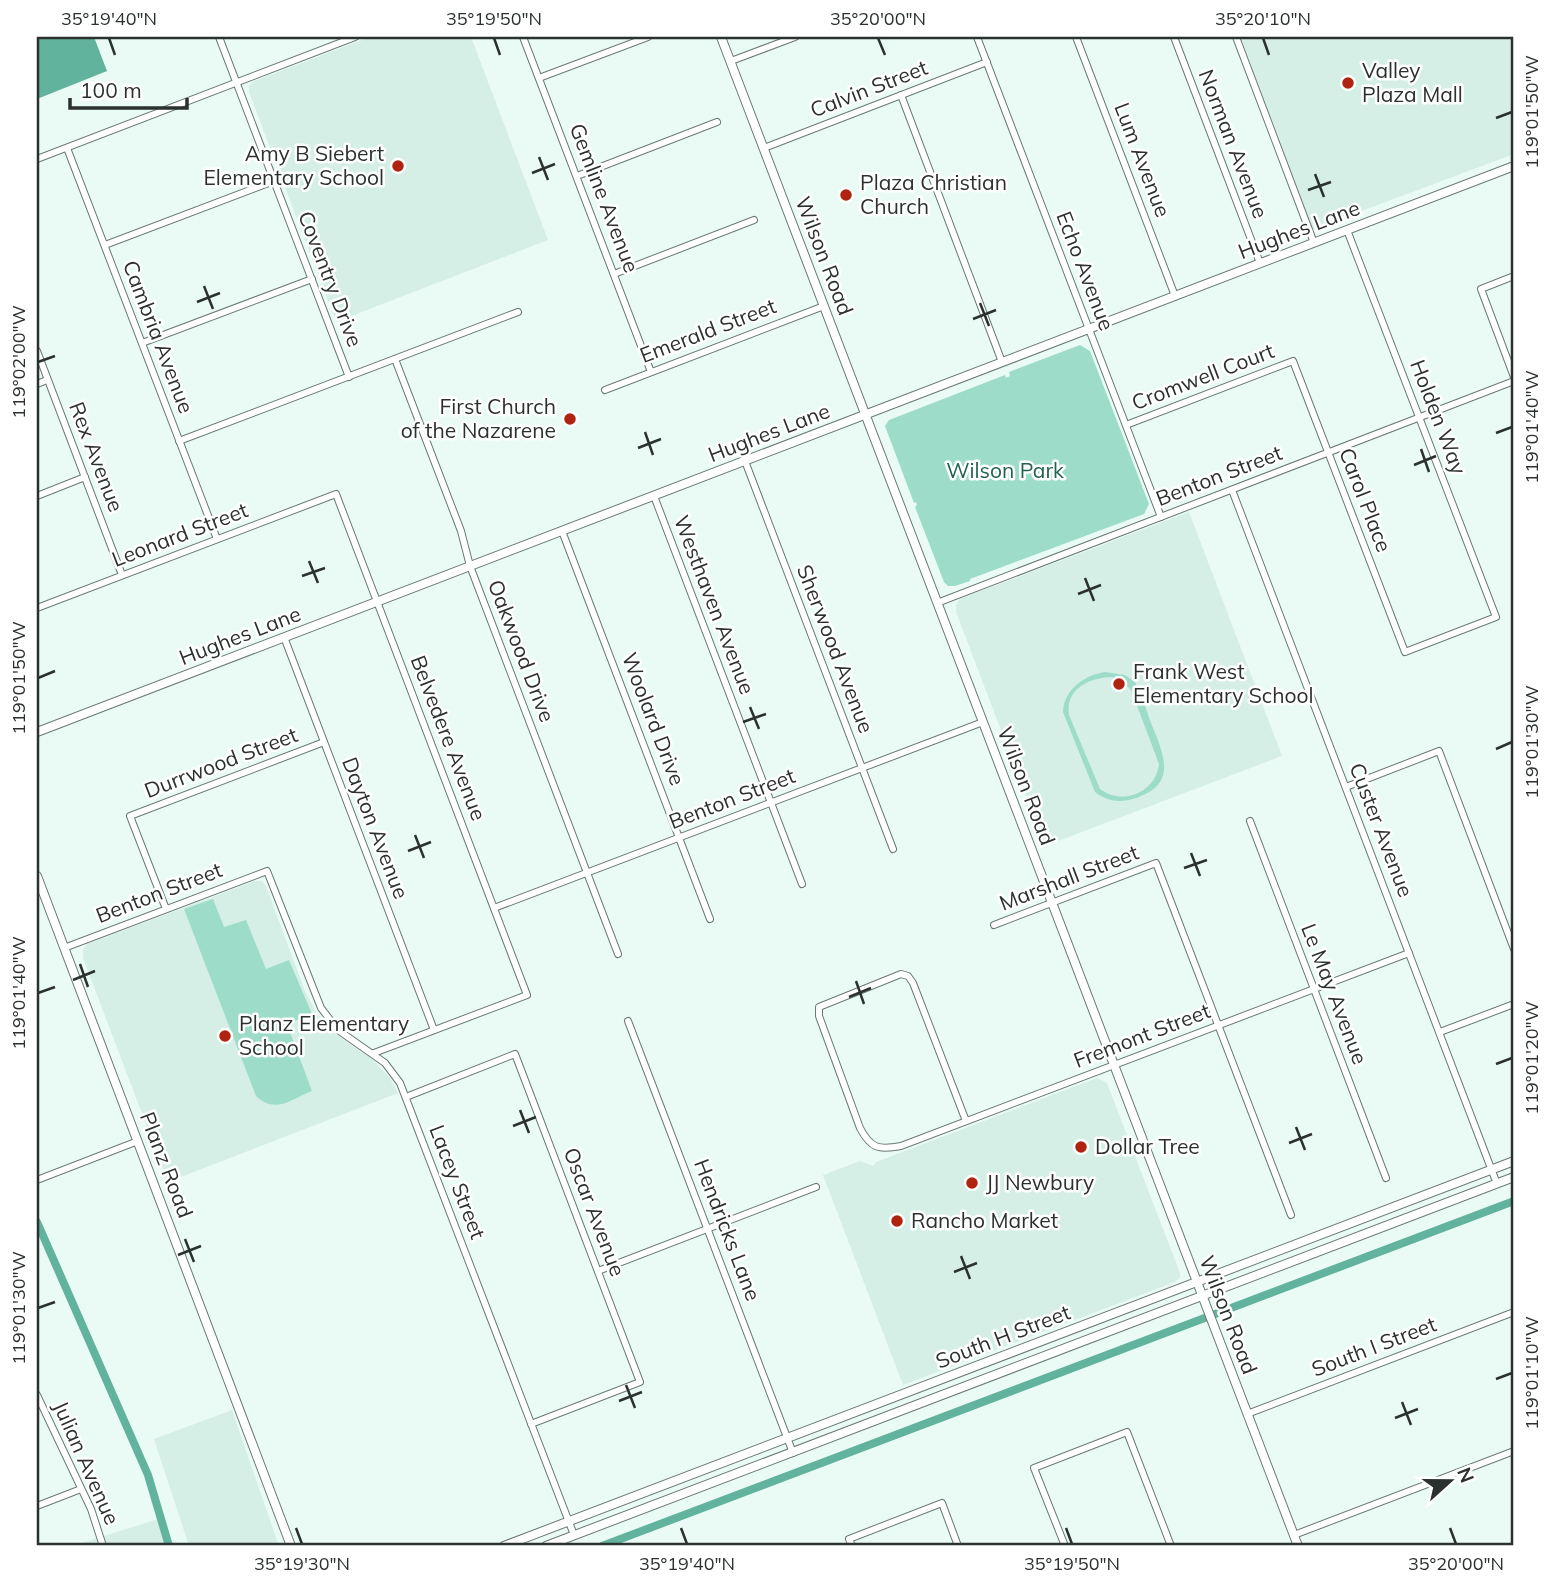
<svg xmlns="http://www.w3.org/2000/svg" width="1551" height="1583" viewBox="0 0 1551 1583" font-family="Mulish,sans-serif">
	<rect width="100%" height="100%" fill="#eafbf5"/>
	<!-- built -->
	<g fill="#d6efe6">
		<polygon points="370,37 471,37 548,240 336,322 249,92 249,86 254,81"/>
		<polygon points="1241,37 1514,37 1514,154 1311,230"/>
		<polygon points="1189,512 1282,756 1045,846 956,612 956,605 960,599"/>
		<polygon points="255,881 262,881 266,886 305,991 316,1012 331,1031 373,1060 390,1078 398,1093 168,1182 83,958 83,950 87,944"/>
		<polygon points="1097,1078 1107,1083 1180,1273 1180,1278 1175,1282 903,1385 823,1175 860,1161 873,1166 876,1162"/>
		<polygon points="232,1410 279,1546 189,1546 154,1439"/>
		<polygon points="158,1519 166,1546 74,1546 91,1540"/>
	</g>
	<!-- green -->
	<g fill="#9cdcc8" fill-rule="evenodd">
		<polygon points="1080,345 1090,351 1149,504 1144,514 970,579 970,581 955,586 948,586 944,582 915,507 917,505 916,502 914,503 885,426 889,420 1005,375 1006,378 1010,376 1009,372"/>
		<path d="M1105,672L1125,675L1135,682C1142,695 1146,709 1151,723C1163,753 1179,784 1136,798C1121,803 1108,802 1095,792L1063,712C1064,689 1085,675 1105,672ZM1111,677L1121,680L1131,690L1159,764C1156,793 1122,806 1100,789L1069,715C1065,689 1089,678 1111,677Z"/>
		<path d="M213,899L224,927L246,920L266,969L289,960L312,1014L287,1024L312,1091C290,1100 275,1114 256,1096L184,909Z"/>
	</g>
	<!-- water -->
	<polygon fill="#62b39d" points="37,37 94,37 107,71 37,99"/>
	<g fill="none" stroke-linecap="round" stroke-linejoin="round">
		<!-- canal -->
		<g stroke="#62b39d" stroke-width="8">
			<polyline points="37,1222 148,1475 169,1546"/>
			<polyline points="602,1546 1514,1201"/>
		</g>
		<!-- minor casing -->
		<g stroke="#6a7974" stroke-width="8">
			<g id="minor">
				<polyline points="219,37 349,377"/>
				<polyline points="523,37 651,372"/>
				<polyline points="977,37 1161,517"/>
				<polyline points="1076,37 1175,296"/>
				<polyline points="1174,37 1260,263"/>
				<polyline points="1236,37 1314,243"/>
				<polyline points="731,61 795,37"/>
				<polyline points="539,78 648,37"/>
				<polyline points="901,95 1002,362"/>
				<polyline points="67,148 217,539"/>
				<polyline points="764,148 987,62"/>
				<polyline points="37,159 355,37"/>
				<polyline points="577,176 717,122"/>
				<polyline points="105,245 274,181"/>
				<polyline points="614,274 754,220"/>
				<polyline points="1514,276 1481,289 1514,377"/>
				<polyline points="142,343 312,279"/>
				<polyline points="37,351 122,575"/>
				<polyline points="395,359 461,531 470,566 618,954"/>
				<polyline points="37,384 47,380"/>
				<polyline points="605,390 824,306"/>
				<polyline points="1126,425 1293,361 1405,652 1496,617 1347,230"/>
				<polyline points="179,441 518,312"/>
				<polyline points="745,461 893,849"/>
				<polyline points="1232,490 1497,1184"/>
				<polyline points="37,496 85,477"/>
				<polyline points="654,496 802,884"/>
				<polyline points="562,531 710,919"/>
				<polyline points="937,603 1514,381"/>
				<polyline points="37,608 336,494 527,995 374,1053"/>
				<polyline points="284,637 434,1030"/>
				<polyline points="1346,787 1439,751 1514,949"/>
				<polyline points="1250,821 1386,1178"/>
				<polyline points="494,908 983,722"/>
				<polyline points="166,909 130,816 324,742"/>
				<polyline points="994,925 1156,863 1291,1215"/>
				<polyline points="64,948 267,871 321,1008 338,1030 385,1063 400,1083 574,1535"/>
				<polyline points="628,1021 793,1453"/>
				<polyline points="1440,1032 1514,1004"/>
				<polyline points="406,1097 515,1054 640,1382 531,1424"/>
				<path d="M966,1121L913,983L908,976L901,974L819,1007V1016L860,1128C871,1149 879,1150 901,1146L1409,953"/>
				<polyline points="37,1180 138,1141"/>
				<polyline points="598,1271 816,1187"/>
				<polyline points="37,1395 91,1509 103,1546"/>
				<polyline points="1247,1414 1514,1312"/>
				<polyline points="37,1506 81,1489"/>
				<polyline points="1294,1535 1514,1451"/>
				<polyline points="852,1546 849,1539 942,1503 958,1546"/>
				<polyline points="1065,1546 1034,1468 1127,1432 1171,1546"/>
			</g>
		</g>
		<!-- tertiary casing -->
		<g stroke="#6a7974" stroke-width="10">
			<g id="tertiary">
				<polyline points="721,37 1298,1546"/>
				<polyline points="37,732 1514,166"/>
				<polyline points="37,876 291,1546"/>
				<polyline points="504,1546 1514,1161"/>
				<polyline points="546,1546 1514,1177"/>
			</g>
		</g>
		<!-- minor -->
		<use href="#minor" stroke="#fff" stroke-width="6"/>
		<!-- tertiary -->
		<use href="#tertiary" stroke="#fff" stroke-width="8"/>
	</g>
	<!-- ticks -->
	<path fill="none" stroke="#2b312f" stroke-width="2.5" d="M109,38L115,55M494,38L500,55M878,38L885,55M1263,38L1269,55M1496,118L1512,112M539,157L548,180M532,173L555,164M1315,174L1324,197M1308,190L1331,182M204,286L213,309M197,302L220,293M980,303L989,326M973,319L996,310M38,362L55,356M645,432L653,455M1496,433L1512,427M638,448L661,439M1421,449L1429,472M1414,465L1436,456M309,561L318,583M302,576L325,568M1085,578L1094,601M1078,594L1101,585M38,678L55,671M750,707L759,729M743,722L766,714M1496,749L1512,742M415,835L424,858M408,851L431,842M1191,853L1200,876M1184,868L1207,860M80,964L88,987M73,980L95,971M856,981L864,1004M38,993L55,987M849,997L871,988M1496,1064L1512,1058M520,1110L529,1133M513,1126L536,1117M1296,1127L1305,1150M1289,1143L1312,1134M185,1239L194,1262M178,1255L201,1246M961,1256L970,1279M954,1272L977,1263M38,1308L55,1302M1496,1379L1512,1373M626,1385L635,1408M619,1401L642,1392M1402,1402L1411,1425M1395,1418L1418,1409M296,1528L302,1544M681,1528L687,1544M1066,1528L1072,1544M1450,1528L1456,1544"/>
	<!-- markers -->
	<g fill="#b12311" stroke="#fff" stroke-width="2.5">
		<circle cx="1348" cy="83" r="7"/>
		<circle cx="398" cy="166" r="7"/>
		<circle cx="846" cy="195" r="7"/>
		<circle cx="570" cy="419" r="7"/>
		<circle cx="1119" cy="684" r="7"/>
		<circle cx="225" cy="1036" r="7"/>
		<circle cx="1081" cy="1147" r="7"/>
		<circle cx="972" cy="1183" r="7"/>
		<circle cx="897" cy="1221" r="7"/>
	</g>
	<g text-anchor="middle" stroke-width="5" stroke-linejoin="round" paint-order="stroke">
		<!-- poi labels -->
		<g font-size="21" fill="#2b312f" stroke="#fff" text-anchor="start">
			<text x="1362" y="78">Valley<tspan x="1362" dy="24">Plaza Mall</tspan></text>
			<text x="384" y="161" text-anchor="end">Amy B Siebert<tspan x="384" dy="24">Elementary School</tspan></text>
			<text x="860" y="190">Plaza Christian<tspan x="860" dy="24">Church</tspan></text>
			<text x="556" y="414" text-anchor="end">First Church<tspan x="556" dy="24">of the Nazarene</tspan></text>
			<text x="1133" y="679">Frank West<tspan x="1133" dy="24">Elementary School</tspan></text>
			<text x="239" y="1031">Planz Elementary<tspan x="239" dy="24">School</tspan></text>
			<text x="1095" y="1154">Dollar Tree</text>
			<text x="986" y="1190">JJ Newbury</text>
			<text x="911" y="1228">Rancho Market</text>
		</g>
		<!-- street labels -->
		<g font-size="21" fill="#2b312f" stroke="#fff">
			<text transform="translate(869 89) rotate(-21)" y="7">Calvin Street</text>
			<text transform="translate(1233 144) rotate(69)" y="7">Norman Avenue</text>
			<text transform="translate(1142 160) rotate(69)" y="7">Lum Avenue</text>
			<text transform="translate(604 198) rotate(69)" y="7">Gemline Avenue</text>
			<text transform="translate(1299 230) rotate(-21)" y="7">Hughes Lane</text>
			<text transform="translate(824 256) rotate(69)" y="7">Wilson Road</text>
			<text transform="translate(1085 271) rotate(69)" y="7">Echo Avenue</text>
			<text transform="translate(330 279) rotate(69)" y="7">Coventry Drive</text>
			<text transform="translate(708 331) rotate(-21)" y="7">Emerald Street</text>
			<text transform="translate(158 337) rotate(69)" y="7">Cambria Avenue</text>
			<text transform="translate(1203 377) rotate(-21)" y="7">Cromwell Court</text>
			<text transform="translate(1438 417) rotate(69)" y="7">Holden Way</text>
			<text transform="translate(769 433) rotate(-21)" y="7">Hughes Lane</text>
			<text transform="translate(96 457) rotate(69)" y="7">Rex Avenue</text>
			<text transform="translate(1219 476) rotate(-21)" y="7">Benton Street</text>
			<text transform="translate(1365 500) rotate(69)" y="7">Carol Place</text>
			<text transform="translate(180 535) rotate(-21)" y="7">Leonard Street</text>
			<text transform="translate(714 605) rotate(69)" y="7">Westhaven Avenue</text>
			<text transform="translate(240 636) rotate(-21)" y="7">Hughes Lane</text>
			<text transform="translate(835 649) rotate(69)" y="7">Sherwood Avenue</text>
			<text transform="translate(521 651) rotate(69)" y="7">Oakwood Drive</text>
			<text transform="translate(653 719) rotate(69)" y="7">Woolard Drive</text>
			<text transform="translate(448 738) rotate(69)" y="7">Belvedere Avenue</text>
			<text transform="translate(221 763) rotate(-21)" y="7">Durrwood Street</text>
			<text transform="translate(1026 786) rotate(69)" y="7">Wilson Road</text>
			<text transform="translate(732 799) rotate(-21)" y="7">Benton Street</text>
			<text transform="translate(375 828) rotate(69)" y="7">Dayton Avenue</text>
			<text transform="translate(1381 830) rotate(69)" y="7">Custer Avenue</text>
			<text transform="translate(1069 878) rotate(-21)" y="7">Marshall Street</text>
			<text transform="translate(159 893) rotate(-21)" y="7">Benton Street</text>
			<text transform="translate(1334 994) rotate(69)" y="7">Le May Avenue</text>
			<text transform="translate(1142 1036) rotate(-21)" y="7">Fremont Street</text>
			<text transform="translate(166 1165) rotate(69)" y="7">Planz Road</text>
			<text transform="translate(457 1182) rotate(69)" y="7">Lacey Street</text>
			<text transform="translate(594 1212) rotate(69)" y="7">Oscar Avenue</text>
			<text transform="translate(727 1230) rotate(69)" y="7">Hendricks Lane</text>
			<text transform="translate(1228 1315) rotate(69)" y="7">Wilson Road</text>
			<text transform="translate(1003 1337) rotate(-21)" y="7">South H Street</text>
			<text transform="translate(1374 1347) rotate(-21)" y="7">South I Street</text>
			<text transform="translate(86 1463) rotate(66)" y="7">Julian Avenue</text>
		</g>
		<!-- park labels -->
		<g font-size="21" fill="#226252" stroke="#fff">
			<text x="1005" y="478">Wilson Park</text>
		</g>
	</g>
	<!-- border -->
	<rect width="1551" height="1583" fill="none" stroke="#ffffff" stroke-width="77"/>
	<!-- north arrow -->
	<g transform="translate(1450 1481) rotate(69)" stroke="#ffffff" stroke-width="5" paint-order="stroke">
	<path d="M0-5L12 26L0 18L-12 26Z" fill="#2b312f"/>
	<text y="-10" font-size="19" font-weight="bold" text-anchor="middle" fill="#2b312f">N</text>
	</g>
	<!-- scale -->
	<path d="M70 98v10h117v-10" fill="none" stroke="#2b312f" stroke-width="3.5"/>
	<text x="80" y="98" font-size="21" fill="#2b312f" stroke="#ffffff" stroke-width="5" paint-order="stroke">100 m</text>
	<rect x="38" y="38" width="1474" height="1506" fill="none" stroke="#2b312f" stroke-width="2.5"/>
	<g font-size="18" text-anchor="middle" fill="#2b312f">
		<text x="109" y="25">35°19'40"N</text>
		<text x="494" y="25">35°19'50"N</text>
		<text x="878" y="25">35°20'00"N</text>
		<text x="1263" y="25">35°20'10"N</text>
		<text transform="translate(1532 112) rotate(-90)" y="6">119°01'50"W</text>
		<text transform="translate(19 362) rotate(-90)" y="6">119°02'00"W</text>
		<text transform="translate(1532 427) rotate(-90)" y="6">119°01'40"W</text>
		<text transform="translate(19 678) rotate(-90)" y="6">119°01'50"W</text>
		<text transform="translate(1532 742) rotate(-90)" y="6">119°01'30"W</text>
		<text transform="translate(19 993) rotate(-90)" y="6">119°01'40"W</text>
		<text transform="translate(1532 1058) rotate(-90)" y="6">119°01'20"W</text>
		<text transform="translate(19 1308) rotate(-90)" y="6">119°01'30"W</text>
		<text transform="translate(1532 1373) rotate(-90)" y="6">119°01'10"W</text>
		<text x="302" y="1570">35°19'30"N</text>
		<text x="687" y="1570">35°19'40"N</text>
		<text x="1072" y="1570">35°19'50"N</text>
		<text x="1456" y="1570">35°20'00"N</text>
	</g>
</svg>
